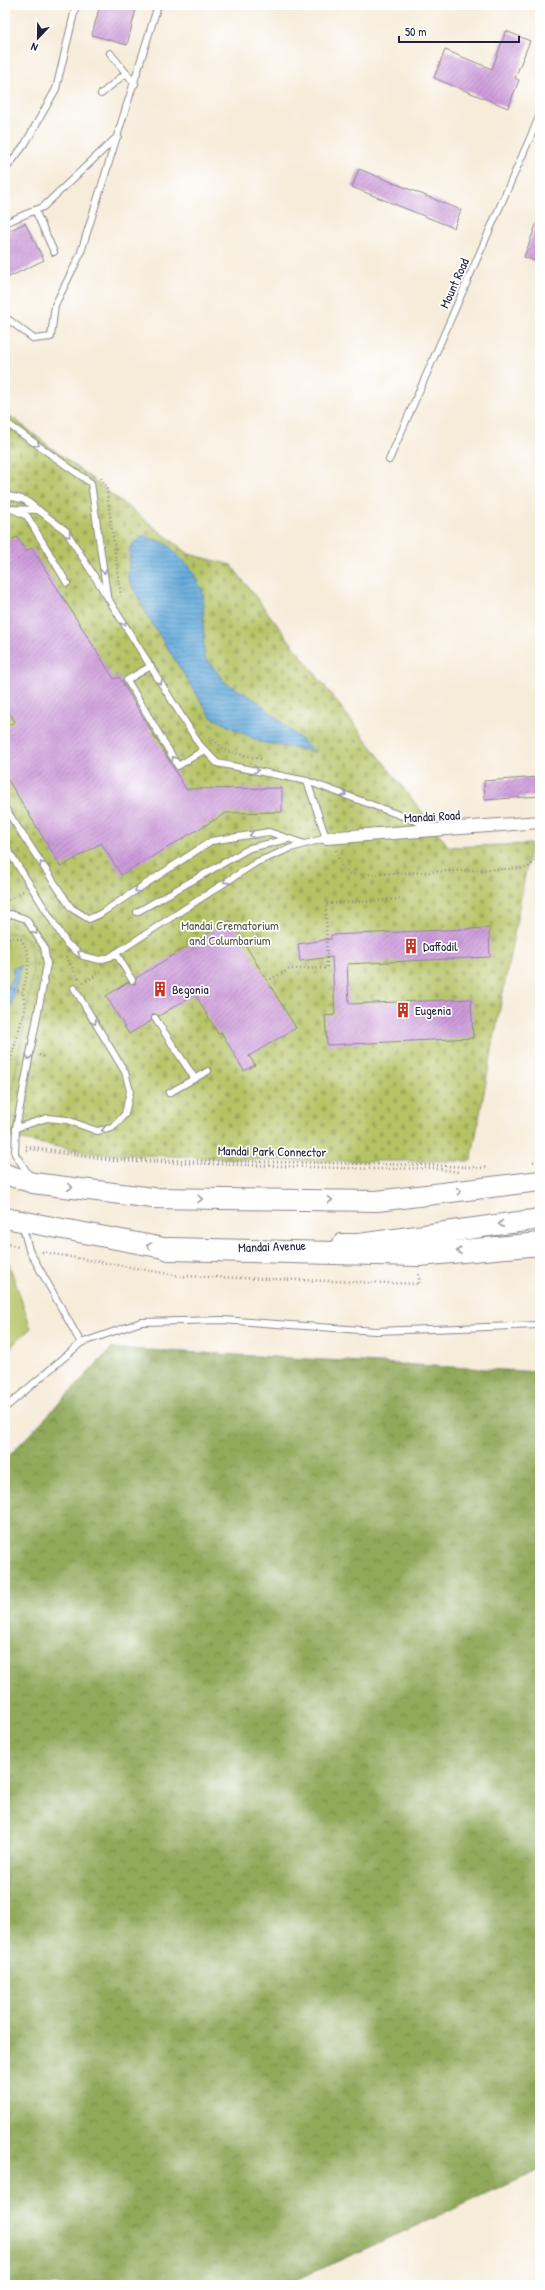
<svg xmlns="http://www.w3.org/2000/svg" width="545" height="2290" viewBox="0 0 545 2290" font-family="'Patrick Hand',sans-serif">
	<defs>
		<pattern id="forest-crowns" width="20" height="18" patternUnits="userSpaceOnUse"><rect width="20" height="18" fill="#90a95a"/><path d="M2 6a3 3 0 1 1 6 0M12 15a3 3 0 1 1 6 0" fill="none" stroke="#75894c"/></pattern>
		<pattern id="cemetery-stones" width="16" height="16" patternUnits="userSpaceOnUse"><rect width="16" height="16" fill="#b5c365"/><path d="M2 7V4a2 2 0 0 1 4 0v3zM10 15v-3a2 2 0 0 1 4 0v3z" fill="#9ba759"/></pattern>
		<pattern id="park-tufts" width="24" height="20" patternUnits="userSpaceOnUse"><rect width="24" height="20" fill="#b5c365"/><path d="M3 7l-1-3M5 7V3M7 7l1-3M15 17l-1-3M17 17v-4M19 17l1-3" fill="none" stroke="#9ba759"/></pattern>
		<pattern id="water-rules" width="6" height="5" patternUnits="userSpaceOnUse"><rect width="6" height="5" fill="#65aada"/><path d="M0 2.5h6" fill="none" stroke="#538ab2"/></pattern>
		<pattern id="building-hatch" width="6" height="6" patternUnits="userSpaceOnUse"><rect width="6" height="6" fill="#cd9bda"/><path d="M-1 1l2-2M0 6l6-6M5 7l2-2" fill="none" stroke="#a67eb2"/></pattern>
	</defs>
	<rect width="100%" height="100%" fill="#fff"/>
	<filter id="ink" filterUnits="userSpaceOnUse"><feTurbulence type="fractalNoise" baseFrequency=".025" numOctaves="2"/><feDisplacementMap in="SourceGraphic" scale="8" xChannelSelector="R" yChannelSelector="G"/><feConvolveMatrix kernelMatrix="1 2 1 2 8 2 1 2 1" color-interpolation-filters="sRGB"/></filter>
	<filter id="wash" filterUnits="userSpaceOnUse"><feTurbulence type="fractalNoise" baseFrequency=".012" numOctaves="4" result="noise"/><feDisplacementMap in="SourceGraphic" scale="16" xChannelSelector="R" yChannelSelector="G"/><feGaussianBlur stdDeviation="0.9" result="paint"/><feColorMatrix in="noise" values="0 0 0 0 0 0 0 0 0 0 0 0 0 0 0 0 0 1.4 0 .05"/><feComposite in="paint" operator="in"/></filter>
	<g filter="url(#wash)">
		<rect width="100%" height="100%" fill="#f6ecda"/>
		<!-- grass -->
		<polygon fill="#b5c365" stroke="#6c7250" points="5,1259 8,1261 31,1328 5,1352"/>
		<!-- forest -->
		<polygon fill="url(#forest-crowns)" stroke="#59664a" points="112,1348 540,1372 540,2170 285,2285 5,2285 5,1460"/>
		<!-- cemetery -->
		<polygon fill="url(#cemetery-stones)" stroke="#6c7250" points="5,412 189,554 231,565 449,847 531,844 471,1161 296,1161 92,1153 5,1137"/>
		<!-- park -->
		<polygon fill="url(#park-tufts)" stroke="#6c7250" points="5,933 19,933 30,942 33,973 5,1132"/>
		<!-- water -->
		<g fill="url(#water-rules)" stroke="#44668a">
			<polygon points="142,535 167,544 190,567 203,592 204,656 225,682 259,702 315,752 260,742 211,717 149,619 128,578 130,547"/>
			<polygon points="21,965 5,1033 5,990 14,976 12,969"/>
		</g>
		<g id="blocks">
			<!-- building -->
			<g fill="url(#building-hatch)">
				<polygon points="100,5 122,5 136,9 127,45 92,35"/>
				<polygon points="506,31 530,41 515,78 519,80 508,108 434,78 445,50 492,69"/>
				<polygon points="359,169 461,210 454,228 352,187"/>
				<polygon points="539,217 540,218 540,263 524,257"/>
				<polygon points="25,223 44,260 5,279 5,233"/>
				<polygon points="17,537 26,551 32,548 114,679 119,677 186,789 282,788 282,812 226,813 121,875 101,843 61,867 5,775 5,728 15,722 5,705 5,542"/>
				<polygon points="540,777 540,796 485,800 484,781"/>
				<polygon points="230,920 296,1028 249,1056 255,1065 244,1071 221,1032 218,1034 195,994 159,1016 153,1014 151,1021 129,1034 106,996 128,982 135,984 136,978"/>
				<polygon points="489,928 490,957 347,964 349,1004 471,999 473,1038 327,1045 325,1016 335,1015 332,957 300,961 298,944 331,939 331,935"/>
			</g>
		</g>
	</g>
	<g filter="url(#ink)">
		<use href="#blocks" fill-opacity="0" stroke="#8c878a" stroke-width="1"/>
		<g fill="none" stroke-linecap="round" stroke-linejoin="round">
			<!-- lane casing -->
			<g stroke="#8c878a" stroke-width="8">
				<g id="lane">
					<polyline points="110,53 135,84"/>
					<polyline points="101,94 126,73"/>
					<polyline points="5,170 25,144 56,89 76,5"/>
					<polyline points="35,210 54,252"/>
					<polyline points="5,223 43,207 118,136"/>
					<polyline points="5,317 34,339 51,337 55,305 80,255 158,5"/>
					<polyline points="5,422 91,483 107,595"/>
					<polyline points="389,460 540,115"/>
					<polyline points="5,495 25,500 66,531 199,744 217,763 307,781 432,827"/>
					<polyline points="5,509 39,510"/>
					<polyline points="12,509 27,516 67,583"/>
					<polyline points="151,666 127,680 178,766 204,750"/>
					<polyline points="5,808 71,908 89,919 100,914 211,841 269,832 305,844"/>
					<polyline points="5,845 67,944 83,956 100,960 110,957 257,862 291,848 326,838 307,781"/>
					<polyline points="137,912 250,848 288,839"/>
					<polyline points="5,918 11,914 26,919 44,947 47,964 16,1128 15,1154 29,1175"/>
					<polyline points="116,953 132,980"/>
					<polyline points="155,1018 195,1079"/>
					<polyline points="169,1093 208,1071"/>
					<polyline points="16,1128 47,1118 67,1120 97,1131 112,1128 125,1114 130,1091 125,1072 74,988"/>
					<polyline points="22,1224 29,1250 81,1343"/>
					<polyline points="5,1408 81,1343 141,1322 222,1320 375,1331 540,1325"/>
				</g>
			</g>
			<!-- street casing -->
			<g stroke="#8c878a" stroke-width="14">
				<polyline id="street" points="326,838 540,822"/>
			</g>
			<!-- primary casing -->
			<g stroke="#8c878a" stroke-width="22">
				<g id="primary">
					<polyline points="5,1174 33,1183 153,1198 377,1201 540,1181"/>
					<polyline points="5,1218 169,1249 186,1249"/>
					<polyline points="342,1244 359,1244 540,1219"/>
				</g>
			</g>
			<!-- highway casing -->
			<g stroke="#8c878a" stroke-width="24">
				<polyline id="highway" points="169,1249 419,1255 540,1244"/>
			</g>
			<!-- path -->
			<g stroke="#8c878a" stroke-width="2.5" stroke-dasharray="1 3" stroke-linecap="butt">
				<polyline points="101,478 106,486 121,596"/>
				<polyline points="210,737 226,751 261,759"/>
				<polyline points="336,850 342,868 352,875 527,868 535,861 540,838"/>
				<polyline points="5,902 23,891"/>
				<path d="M5,938H20C34,956 27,971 23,992L5,987"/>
				<polyline points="66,957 79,979"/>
				<polyline points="267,981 290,969 327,968 326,904 401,899"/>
				<polyline points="83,983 103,971"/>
				<polyline points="39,1055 46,1058"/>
				<polyline points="5,1061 11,1057"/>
				<polyline points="5,1080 25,1008 23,992"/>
				<polyline points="26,1146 116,1159 428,1165 488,1168"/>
				<polyline points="26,1150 30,1149 114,1161 376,1169 432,1168 458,1172"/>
				<polyline points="533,1162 540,1161"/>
				<polyline points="5,1243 18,1247"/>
				<polyline points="42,1252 181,1276 419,1284 419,1274"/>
			</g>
			<!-- lane -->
			<use href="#lane" stroke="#fff" stroke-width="6"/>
			<!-- street -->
			<use href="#street" stroke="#fff" stroke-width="12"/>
			<!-- primary -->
			<use href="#primary" stroke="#fff" stroke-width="20"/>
			<!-- highway -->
			<use href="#highway" stroke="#fff" stroke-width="22"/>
		</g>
		<!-- one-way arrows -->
		<defs><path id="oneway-chevron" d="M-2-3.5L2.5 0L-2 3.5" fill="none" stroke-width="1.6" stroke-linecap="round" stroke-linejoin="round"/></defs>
		<g stroke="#9c9ca7">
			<use href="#oneway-chevron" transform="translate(37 444) rotate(35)"/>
			<use href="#oneway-chevron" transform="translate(68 535) rotate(54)"/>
			<use href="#oneway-chevron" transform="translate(104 571) rotate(82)"/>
			<use href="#oneway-chevron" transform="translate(124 623) rotate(58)"/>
			<use href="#oneway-chevron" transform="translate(160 682) rotate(58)"/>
			<use href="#oneway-chevron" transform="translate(174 759) rotate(-121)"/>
			<use href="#oneway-chevron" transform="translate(256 770) rotate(11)"/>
			<use href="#oneway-chevron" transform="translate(344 794) rotate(20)"/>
			<use href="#oneway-chevron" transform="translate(252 835) rotate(171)"/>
			<use href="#oneway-chevron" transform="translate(42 864) rotate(-123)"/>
			<use href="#oneway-chevron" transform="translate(226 881) rotate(147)"/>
			<use href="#oneway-chevron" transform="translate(137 890) rotate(146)"/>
			<use href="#oneway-chevron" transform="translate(35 932) rotate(57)"/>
			<use href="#oneway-chevron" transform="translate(80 953) rotate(-151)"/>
			<use href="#oneway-chevron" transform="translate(94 1022) rotate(59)"/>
			<use href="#oneway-chevron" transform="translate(29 1057) rotate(101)"/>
			<use href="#oneway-chevron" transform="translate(104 1130) rotate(168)"/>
			<use href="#oneway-chevron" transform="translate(70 1187) rotate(7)"/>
			<use href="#oneway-chevron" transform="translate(459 1191) rotate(-7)"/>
			<use href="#oneway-chevron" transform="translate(200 1199) rotate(1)"/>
			<use href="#oneway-chevron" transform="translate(330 1200) rotate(1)"/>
			<use href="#oneway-chevron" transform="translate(501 1224) rotate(172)"/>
			<use href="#oneway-chevron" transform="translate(149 1246) rotate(-170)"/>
			<use href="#oneway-chevron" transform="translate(459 1251) rotate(175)"/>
		</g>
	</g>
	<!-- icons -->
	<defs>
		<g id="building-bare" transform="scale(1.2)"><path d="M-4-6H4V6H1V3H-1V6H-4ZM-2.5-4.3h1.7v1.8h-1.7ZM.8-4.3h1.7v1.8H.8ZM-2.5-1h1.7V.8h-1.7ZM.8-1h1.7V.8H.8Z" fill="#c8321e" stroke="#fff" stroke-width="2.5" paint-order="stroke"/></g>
	</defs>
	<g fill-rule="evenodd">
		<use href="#building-bare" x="411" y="946"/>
		<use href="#building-bare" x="160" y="989"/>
		<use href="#building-bare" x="403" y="1010"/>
	</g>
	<g text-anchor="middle" stroke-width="3.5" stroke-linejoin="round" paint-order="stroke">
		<!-- street labels -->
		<g font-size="13" fill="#22223b" stroke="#fff">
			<text transform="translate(454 283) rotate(-66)" y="5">Mount Road</text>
			<text transform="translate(432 816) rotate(-3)" y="5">Mandai Road</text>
			<text transform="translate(272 1151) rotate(1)" y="5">Mandai Park Connector</text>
			<text transform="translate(272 1246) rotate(-2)" y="5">Mandai Avenue</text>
		</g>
		<!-- park labels -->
		<g font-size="13" fill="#555a4a" stroke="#fff">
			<text x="230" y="930">Mandai Crematorium<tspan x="230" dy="15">and Columbarium</tspan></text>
		</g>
		<!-- poi labels -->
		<g font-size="13" fill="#22223b" stroke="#fff" text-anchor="start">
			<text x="423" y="951">Daffodil</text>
			<text x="172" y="994">Begonia</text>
			<text x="415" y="1015">Eugenia</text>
		</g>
	</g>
	<!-- margin -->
	<rect width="545" height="2290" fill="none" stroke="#fff" stroke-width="20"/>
	<!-- north arrow -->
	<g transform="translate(38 38) rotate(202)" stroke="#ffffff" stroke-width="3" paint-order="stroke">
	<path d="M0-3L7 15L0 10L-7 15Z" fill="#22223b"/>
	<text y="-6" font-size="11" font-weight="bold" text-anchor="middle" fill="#22223b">N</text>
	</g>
	<!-- scale -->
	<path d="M399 36v6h120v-6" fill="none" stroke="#22223b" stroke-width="2"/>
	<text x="405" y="36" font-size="12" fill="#22223b" stroke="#ffffff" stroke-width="3" paint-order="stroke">50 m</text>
</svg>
